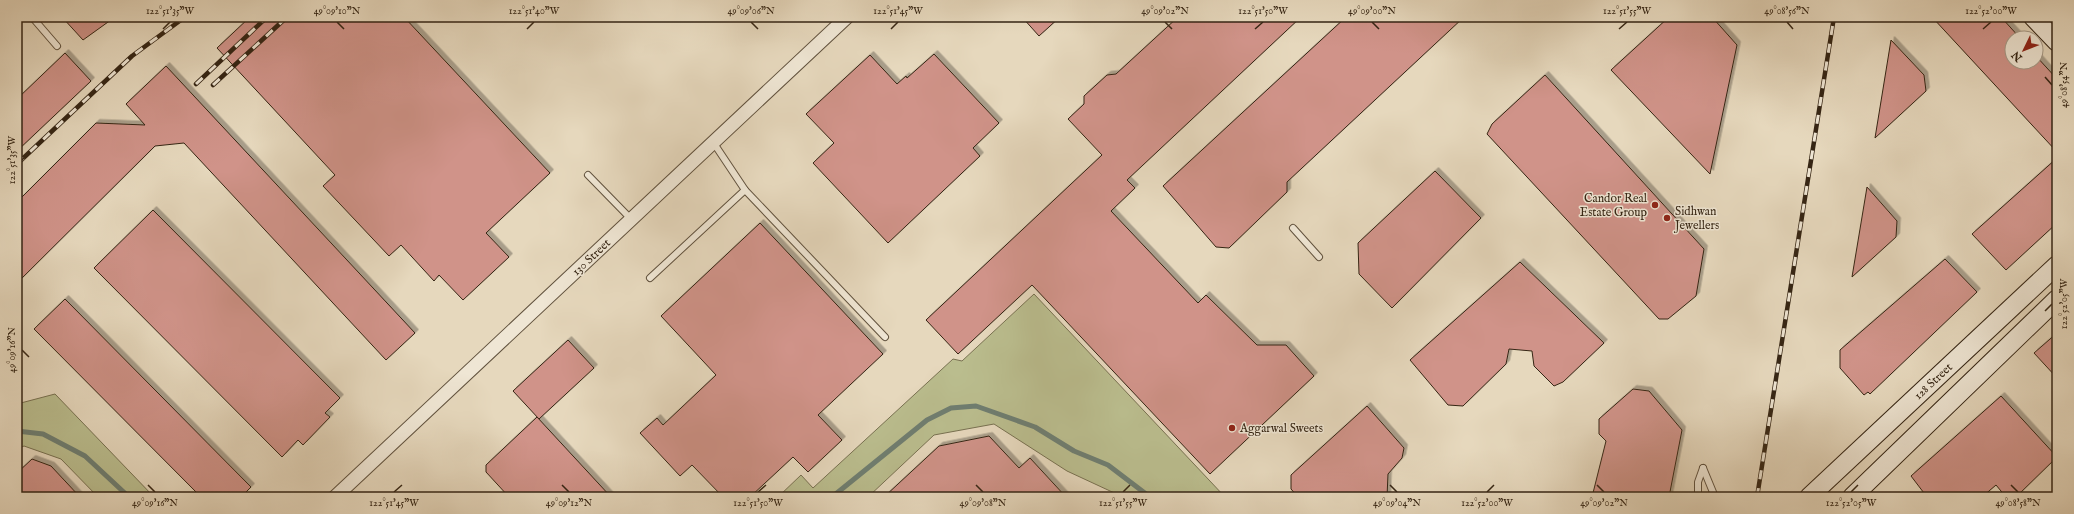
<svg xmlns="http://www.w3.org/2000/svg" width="2074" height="514" font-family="'IM FELL English',serif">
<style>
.green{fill:#babd8e;stroke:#787151}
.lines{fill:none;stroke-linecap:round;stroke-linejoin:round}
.stream{stroke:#6f7e71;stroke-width:5}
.building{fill:#d09389;stroke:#352514;filter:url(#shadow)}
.lane-casing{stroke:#61523e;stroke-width:8}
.street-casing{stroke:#61523e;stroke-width:15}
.secondary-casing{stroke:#352514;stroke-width:20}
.lane{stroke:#efe6d4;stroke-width:6}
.street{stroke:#efe6d4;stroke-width:13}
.secondary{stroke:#efe6d4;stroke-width:18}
.rail-casing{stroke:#352514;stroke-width:4.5}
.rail{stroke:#efe6d4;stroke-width:3;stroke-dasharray:9;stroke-linecap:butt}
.ticks{fill:none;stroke:#352514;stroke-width:1.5}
.poi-dot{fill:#8f2418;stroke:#efe6d4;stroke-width:1.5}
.labels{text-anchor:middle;stroke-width:3;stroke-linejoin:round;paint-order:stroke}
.poi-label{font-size:12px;fill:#352514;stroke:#efe6d4;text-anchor:start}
.street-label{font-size:12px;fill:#352514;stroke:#efe6d4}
.neatline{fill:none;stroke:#352514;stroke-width:1.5}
.ticks-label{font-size:10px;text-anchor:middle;fill:#352514}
</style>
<defs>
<filter id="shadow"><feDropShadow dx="3.5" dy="-3.5" stdDeviation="0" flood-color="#0004"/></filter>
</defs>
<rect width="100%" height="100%" fill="#e6d8bd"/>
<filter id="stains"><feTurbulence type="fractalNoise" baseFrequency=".005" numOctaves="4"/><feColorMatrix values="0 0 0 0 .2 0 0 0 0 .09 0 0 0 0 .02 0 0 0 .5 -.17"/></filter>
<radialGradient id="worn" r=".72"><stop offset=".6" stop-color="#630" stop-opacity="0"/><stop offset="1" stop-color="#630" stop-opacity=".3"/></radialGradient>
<g class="green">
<polygon points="1034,294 1225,497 1123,497 1067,471 994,424 934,435 868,497 778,497 801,475 813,488 953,359 962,361"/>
<polygon points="55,394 154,497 98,497 61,459 24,446 17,449 17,404"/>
</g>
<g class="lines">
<g class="stream">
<polyline points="17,431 43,434 85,456 129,497"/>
<polyline points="832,497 927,420 951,408 976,406 1035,427 1074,451 1108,465 1150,497"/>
</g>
</g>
<g class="building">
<polygon points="62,17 115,17 83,40"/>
<polygon points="250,17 404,17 550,173 486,233 509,257 463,300 439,275 434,281 401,245 389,256 323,186 335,175 217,48"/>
<polygon points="1022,17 1060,17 1039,36"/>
<polygon points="1178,17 1301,17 1127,180 1135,188 1111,211 1198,303 1206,295 1257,345 1286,345 1314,376 1210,474 1032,285 958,354 926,320 1102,155 1068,119 1084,104 1084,96 1107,75 1116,74"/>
<polygon points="1346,17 1464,17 1287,182 1287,192 1229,248 1216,247 1163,186"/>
<polygon points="1669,17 1712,17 1737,45 1710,174 1611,70"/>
<polygon points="1932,17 2001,17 2020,38 2012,38 2012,62 2036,62 2036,56 2057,79 2057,152"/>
<polygon points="1891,40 1924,75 1926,91 1875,138"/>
<polygon points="65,53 91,81 17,151 17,99"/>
<polygon points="934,54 999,123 973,148 980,156 888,243 813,163 834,143 806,114 870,55 897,84 906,76 907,78"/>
<polygon points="166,66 415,333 386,360 184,143 155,146 17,283 17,202 96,123 145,125 126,104"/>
<polygon points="1545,75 1704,249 1696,296 1668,319 1659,319 1487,134 1492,124"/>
<polygon points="2057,158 2057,223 2006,270 1972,234"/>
<polygon points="1435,171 1481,218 1392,308 1359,274 1358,243"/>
<polygon points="1867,187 1897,221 1896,237 1852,277"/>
<polygon points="153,210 340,398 325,413 330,417 303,445 298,440 282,457 94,268"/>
<polygon points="760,223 883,354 818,415 842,440 808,472 793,457 750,497 723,497 692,465 680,476 640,433 657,418 663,425 716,375 661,316"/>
<polygon points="1945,259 1977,292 1870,394 1868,392 1864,395 1840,368 1840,350"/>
<polygon points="1520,262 1604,343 1563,382 1554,386 1534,366 1532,351 1509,349 1506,364 1463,406 1448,405 1410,360"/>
<polygon points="65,299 251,487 241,497 201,497 34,329"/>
<polygon points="2057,333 2057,378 2034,353"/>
<polygon points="568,340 594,368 539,419 513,391"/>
<polygon points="1633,389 1649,391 1682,430 1669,497 1592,497 1606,441 1599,434 1599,419"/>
<polygon points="2001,396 2057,457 2016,497 2006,497 1996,485 1982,497 1927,497 1911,476"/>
<polygon points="1367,406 1404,448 1402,458 1388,474 1387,497 1298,497 1291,489 1291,475"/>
<polygon points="537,417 611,497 509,497 486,472 486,465"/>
<polygon points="989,436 1019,468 1030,458 1066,497 884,497 939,446"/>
<polygon points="32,459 51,466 80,497 17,497 17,473"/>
</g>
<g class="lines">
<defs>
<g id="lane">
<polyline points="32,17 57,46"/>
<polyline points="713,142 745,190 885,337"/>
<polyline points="588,175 631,219"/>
<polyline points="1293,228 1319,257"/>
<polyline points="650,278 745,190"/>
<polyline points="1703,468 1715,497"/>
<polyline points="1698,497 1698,482 1703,468"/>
</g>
<polyline id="street" points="335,497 847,17"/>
<g id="secondary">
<polyline points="2033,17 2057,42"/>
<polyline points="1809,497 2057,265"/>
<polyline points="1852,497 2057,299"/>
</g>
</defs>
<use href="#lane" class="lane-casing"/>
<use href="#street" class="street-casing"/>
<use href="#secondary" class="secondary-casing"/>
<use href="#lane" class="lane"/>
<use href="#street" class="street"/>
<use href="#secondary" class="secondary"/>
<defs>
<g id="rail">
<polyline points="196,84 267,17"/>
<polyline points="213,85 287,17"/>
<polyline points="17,164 132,56 185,17"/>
<polyline points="1757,497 1834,17"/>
</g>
</defs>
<use href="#rail" class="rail-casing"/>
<use href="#rail" class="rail"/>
</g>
<path class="ticks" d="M337,22L344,29M751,22L758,29M1165,22L1172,29M1372,22L1379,29M1787,22L1793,29M163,29L170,22M527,29L534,22M891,29L898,22M1255,29L1263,22M1619,29L1627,22M1983,29L1991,22M2045,77L2052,85M22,160L29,153M2045,311L2052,304M22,350L29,357M148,485L155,492M562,485L569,492M976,485L983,492M1390,485L1397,492M1597,485L1604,492M2011,485L2018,492M394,492L402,485M758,492L766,485M1123,492L1130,485M1487,492L1494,485M1851,492L1858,485"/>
<g class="poi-dot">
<circle cx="1655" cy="205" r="4"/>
<circle cx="1667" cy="218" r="4"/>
<circle cx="1232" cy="428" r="4"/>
</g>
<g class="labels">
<g class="poi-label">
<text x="1647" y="202" text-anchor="end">Candor Real<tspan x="1647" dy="14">Estate Group</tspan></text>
<text x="1675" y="215">Sidhwan<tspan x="1675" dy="14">Jewellers</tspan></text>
<text x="1240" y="432">Aggarwal Sweets</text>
</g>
<g class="street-label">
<text transform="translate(591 257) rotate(-43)" y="4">130 Street</text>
<text transform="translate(1933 381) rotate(-43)" y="4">128 Street</text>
</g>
</g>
<rect width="2074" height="514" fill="none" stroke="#e6d8bd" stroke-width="44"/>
<g transform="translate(2024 50) rotate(227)"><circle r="19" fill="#efe6d4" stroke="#a59987"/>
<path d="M0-3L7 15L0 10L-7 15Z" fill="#8f2418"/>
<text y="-6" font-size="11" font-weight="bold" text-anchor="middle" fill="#352514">N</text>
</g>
<rect x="22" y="22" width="2030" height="470" class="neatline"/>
<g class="ticks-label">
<text x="170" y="14">122°51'35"W</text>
<text x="337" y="14">49°09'10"N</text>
<text x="534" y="14">122°51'40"W</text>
<text x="751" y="14">49°09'06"N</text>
<text x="898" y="14">122°51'45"W</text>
<text x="1165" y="14">49°09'02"N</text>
<text x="1263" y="14">122°51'50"W</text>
<text x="1372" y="14">49°09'00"N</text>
<text x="1627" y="14">122°51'55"W</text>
<text x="1787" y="14">49°08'56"N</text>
<text x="1991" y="14">122°52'00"W</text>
<text transform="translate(2063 85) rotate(-90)" y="4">49°08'54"N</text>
<text transform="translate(11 160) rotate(-90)" y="4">122°51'35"W</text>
<text transform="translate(2063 304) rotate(-90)" y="4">122°52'05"W</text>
<text transform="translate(11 350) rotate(-90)" y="4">49°09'16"N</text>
<text x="155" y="506">49°09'16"N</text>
<text x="394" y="506">122°51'45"W</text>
<text x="569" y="506">49°09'12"N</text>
<text x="758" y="506">122°51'50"W</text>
<text x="983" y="506">49°09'08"N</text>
<text x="1123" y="506">122°51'55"W</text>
<text x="1397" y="506">49°09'04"N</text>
<text x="1487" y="506">122°52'00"W</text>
<text x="1604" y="506">49°09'02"N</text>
<text x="1851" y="506">122°52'05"W</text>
<text x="2018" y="506">49°08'58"N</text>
</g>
<rect width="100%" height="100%" filter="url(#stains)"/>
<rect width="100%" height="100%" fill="url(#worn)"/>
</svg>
